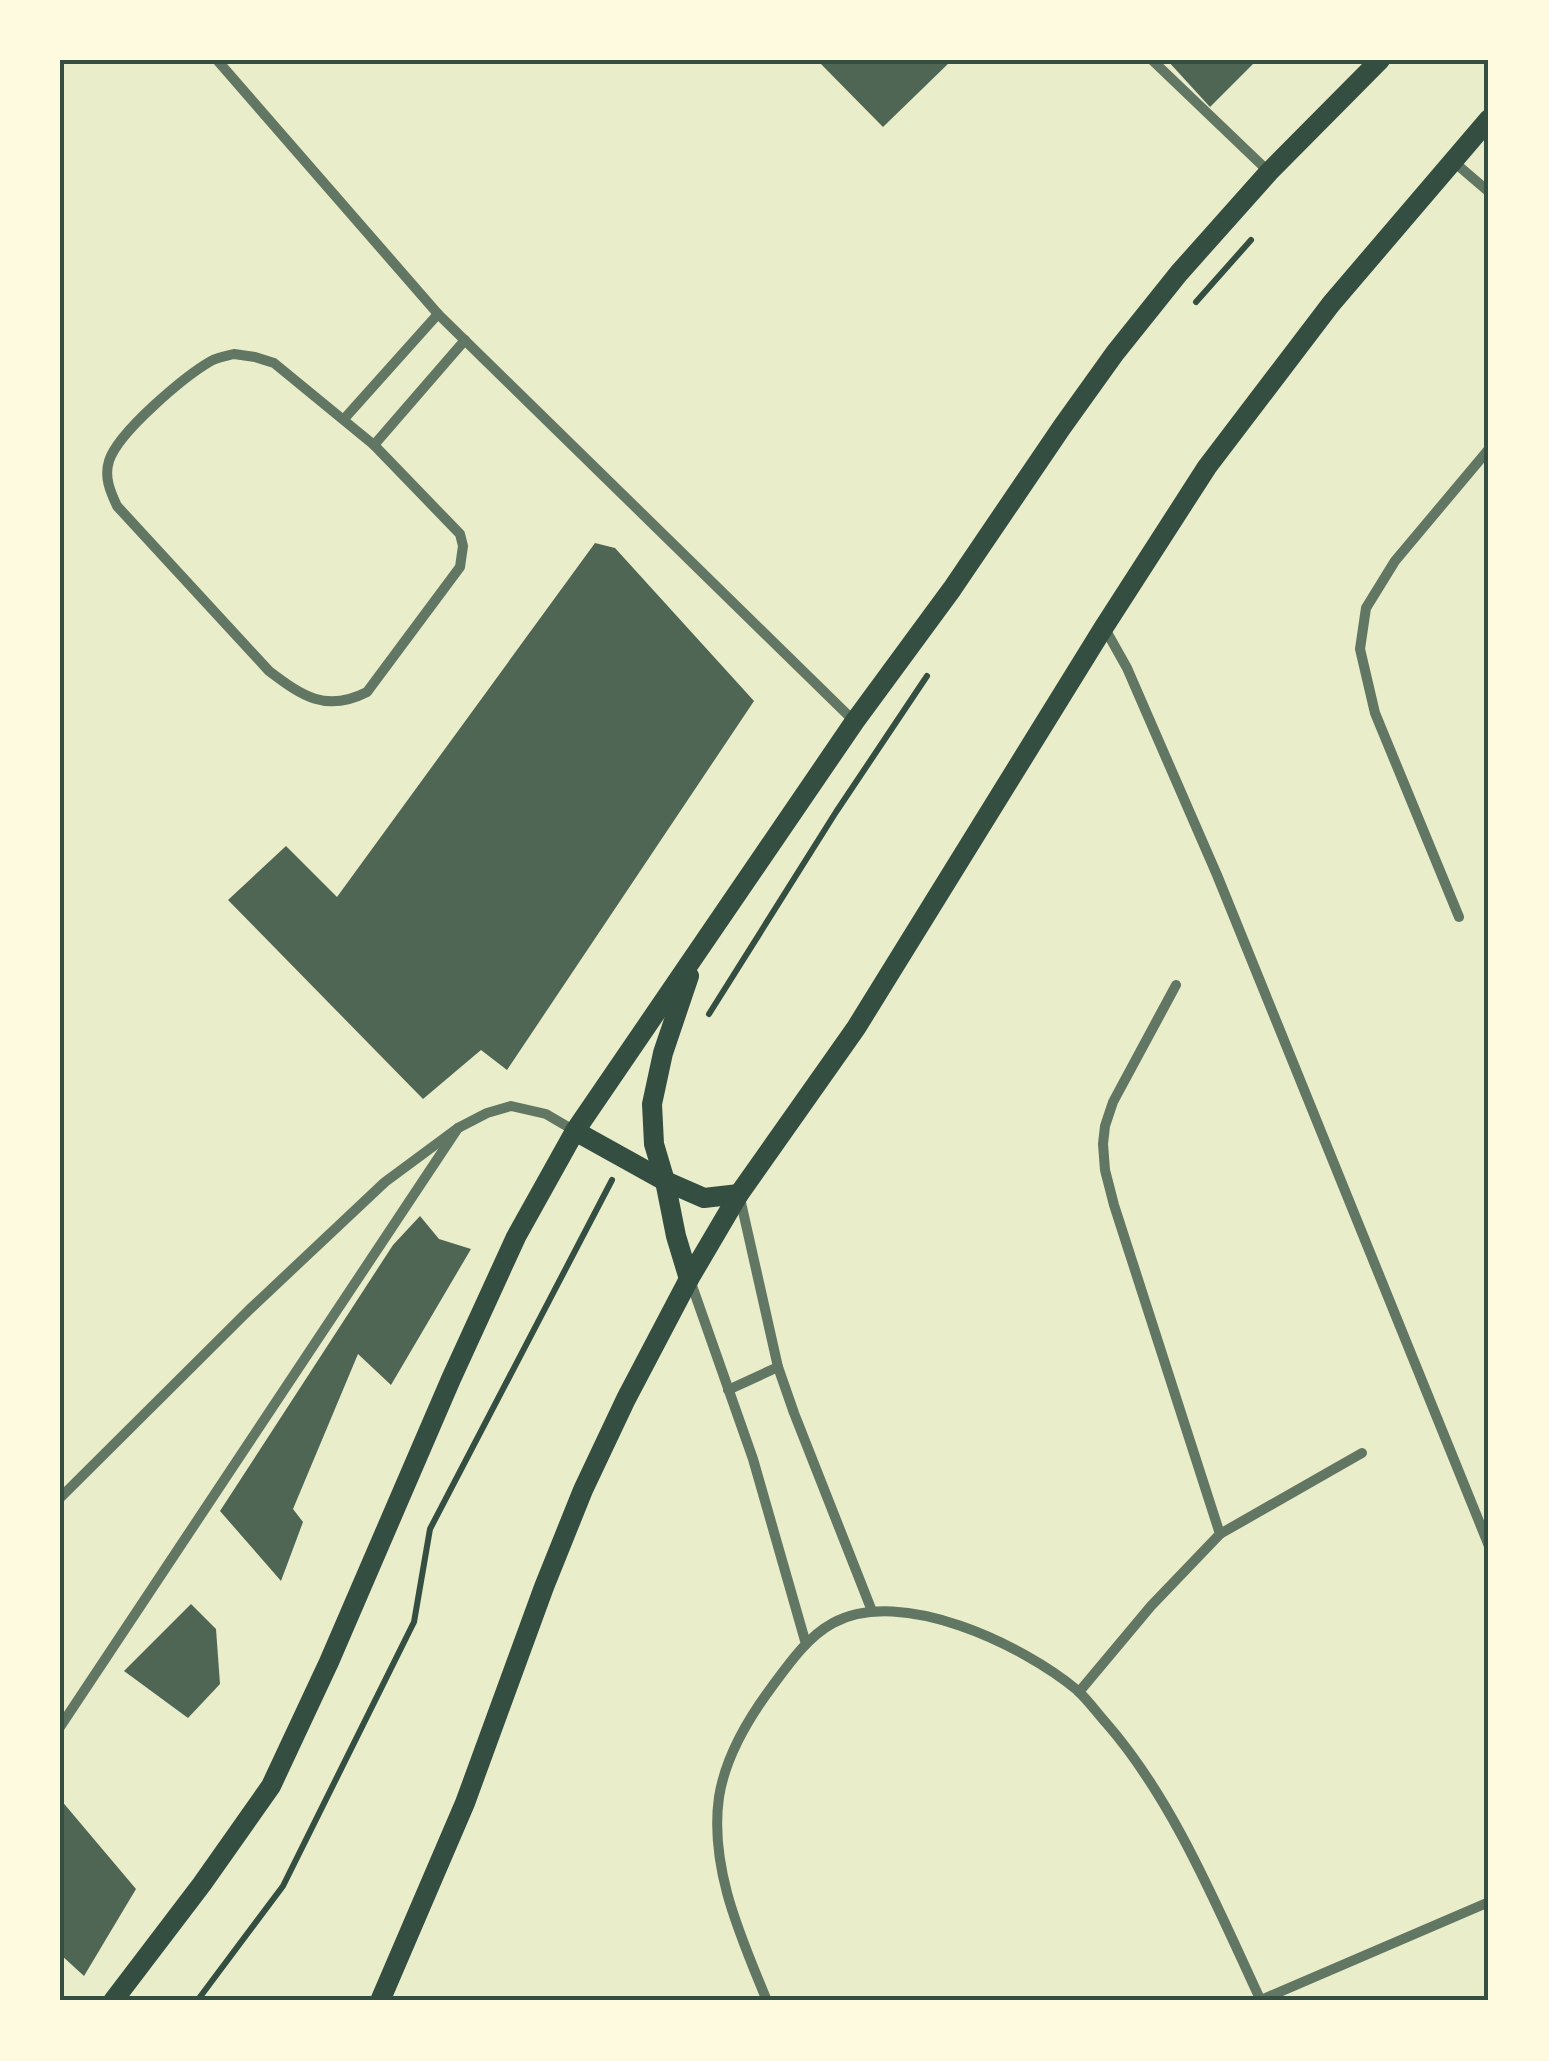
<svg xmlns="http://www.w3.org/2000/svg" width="1549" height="2061" font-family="'Titillium Web',sans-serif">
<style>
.building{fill:#4f6655}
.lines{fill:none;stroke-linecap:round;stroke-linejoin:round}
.path{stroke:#344e41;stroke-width:6}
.minor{stroke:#617663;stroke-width:10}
.secondary{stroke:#344e41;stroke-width:20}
.neatline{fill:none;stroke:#344e41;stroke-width:4}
</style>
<rect width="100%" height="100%" fill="#e9edc9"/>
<g class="building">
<polygon points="817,60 952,60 883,127"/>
<polygon points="1167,60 1257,60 1210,107"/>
<polygon points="595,543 615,548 754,701 507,1070 481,1050 423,1099 228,900 286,846 337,897"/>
<polygon points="420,1216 439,1239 471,1249 391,1385 358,1354 293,1509 303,1522 281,1581 220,1511 393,1245"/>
<polygon points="191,1604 216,1629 220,1684 188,1718 124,1671"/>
<polygon points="60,1799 136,1889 84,1976 60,1954"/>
</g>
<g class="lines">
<g class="path">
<polyline points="1196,302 1251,240"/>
<polyline points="709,1014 836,812 927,676"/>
<polyline points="197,2001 283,1886 414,1622 430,1529 612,1180"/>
</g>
<g class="minor">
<polyline points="217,60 438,314 854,721"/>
<polyline points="1152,60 1269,172"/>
<polyline points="1454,162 1489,192"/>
<path d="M234,354L255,357L274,363L374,445L460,534L463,546L460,567L367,692C326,713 302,696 269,671L117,506C110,491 104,477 109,461C118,432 185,376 211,361C218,357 226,356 234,354Z"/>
<polyline points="344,419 438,314"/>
<polyline points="374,445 465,340"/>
<polyline points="1104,627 1127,668 1217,875 1489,1546"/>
<polyline points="1459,917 1375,713 1360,649 1366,608 1395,561 1489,449"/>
<polyline points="740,1198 778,1367 794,1413 872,1611"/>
<polyline points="690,1280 753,1459 806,1644"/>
<polyline points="728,1390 778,1367"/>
<polyline points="60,1498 249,1310 385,1182 458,1128 487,1113 511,1106 546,1114 575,1131"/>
<polyline points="1220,1534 1362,1453"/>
<polyline points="1079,1692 1151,1606 1220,1534 1114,1205 1105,1170 1103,1144 1105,1126 1113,1102 1176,985"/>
<polyline points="60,1727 458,1128"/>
<polyline points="1261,2000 1489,1902"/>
<path d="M767,2001C741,1937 709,1868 719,1797C725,1759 748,1719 771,1688C788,1665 807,1637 833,1623C901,1586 1023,1645 1077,1690C1088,1700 1097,1713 1107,1724C1174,1801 1218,1909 1261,2001"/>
</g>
<g class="secondary">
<polyline points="689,976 663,1053 652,1104 654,1144 665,1181 676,1236 689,1279"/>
<polyline points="575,1131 665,1181 704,1198 739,1194"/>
<polyline points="113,2001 202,1884 271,1786 329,1662 451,1379 516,1237 575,1131 855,721 952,589 1062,427 1115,353 1179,273 1269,172 1380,60"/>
<polyline points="380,2001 465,1803 544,1587 583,1490 626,1399 689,1279 739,1194 856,1028 1104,627 1207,467 1331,304 1489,119"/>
</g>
</g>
<rect width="1549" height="2061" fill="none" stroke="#fefae0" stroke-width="125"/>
<rect x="62" y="62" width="1424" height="1936" class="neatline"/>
</svg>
